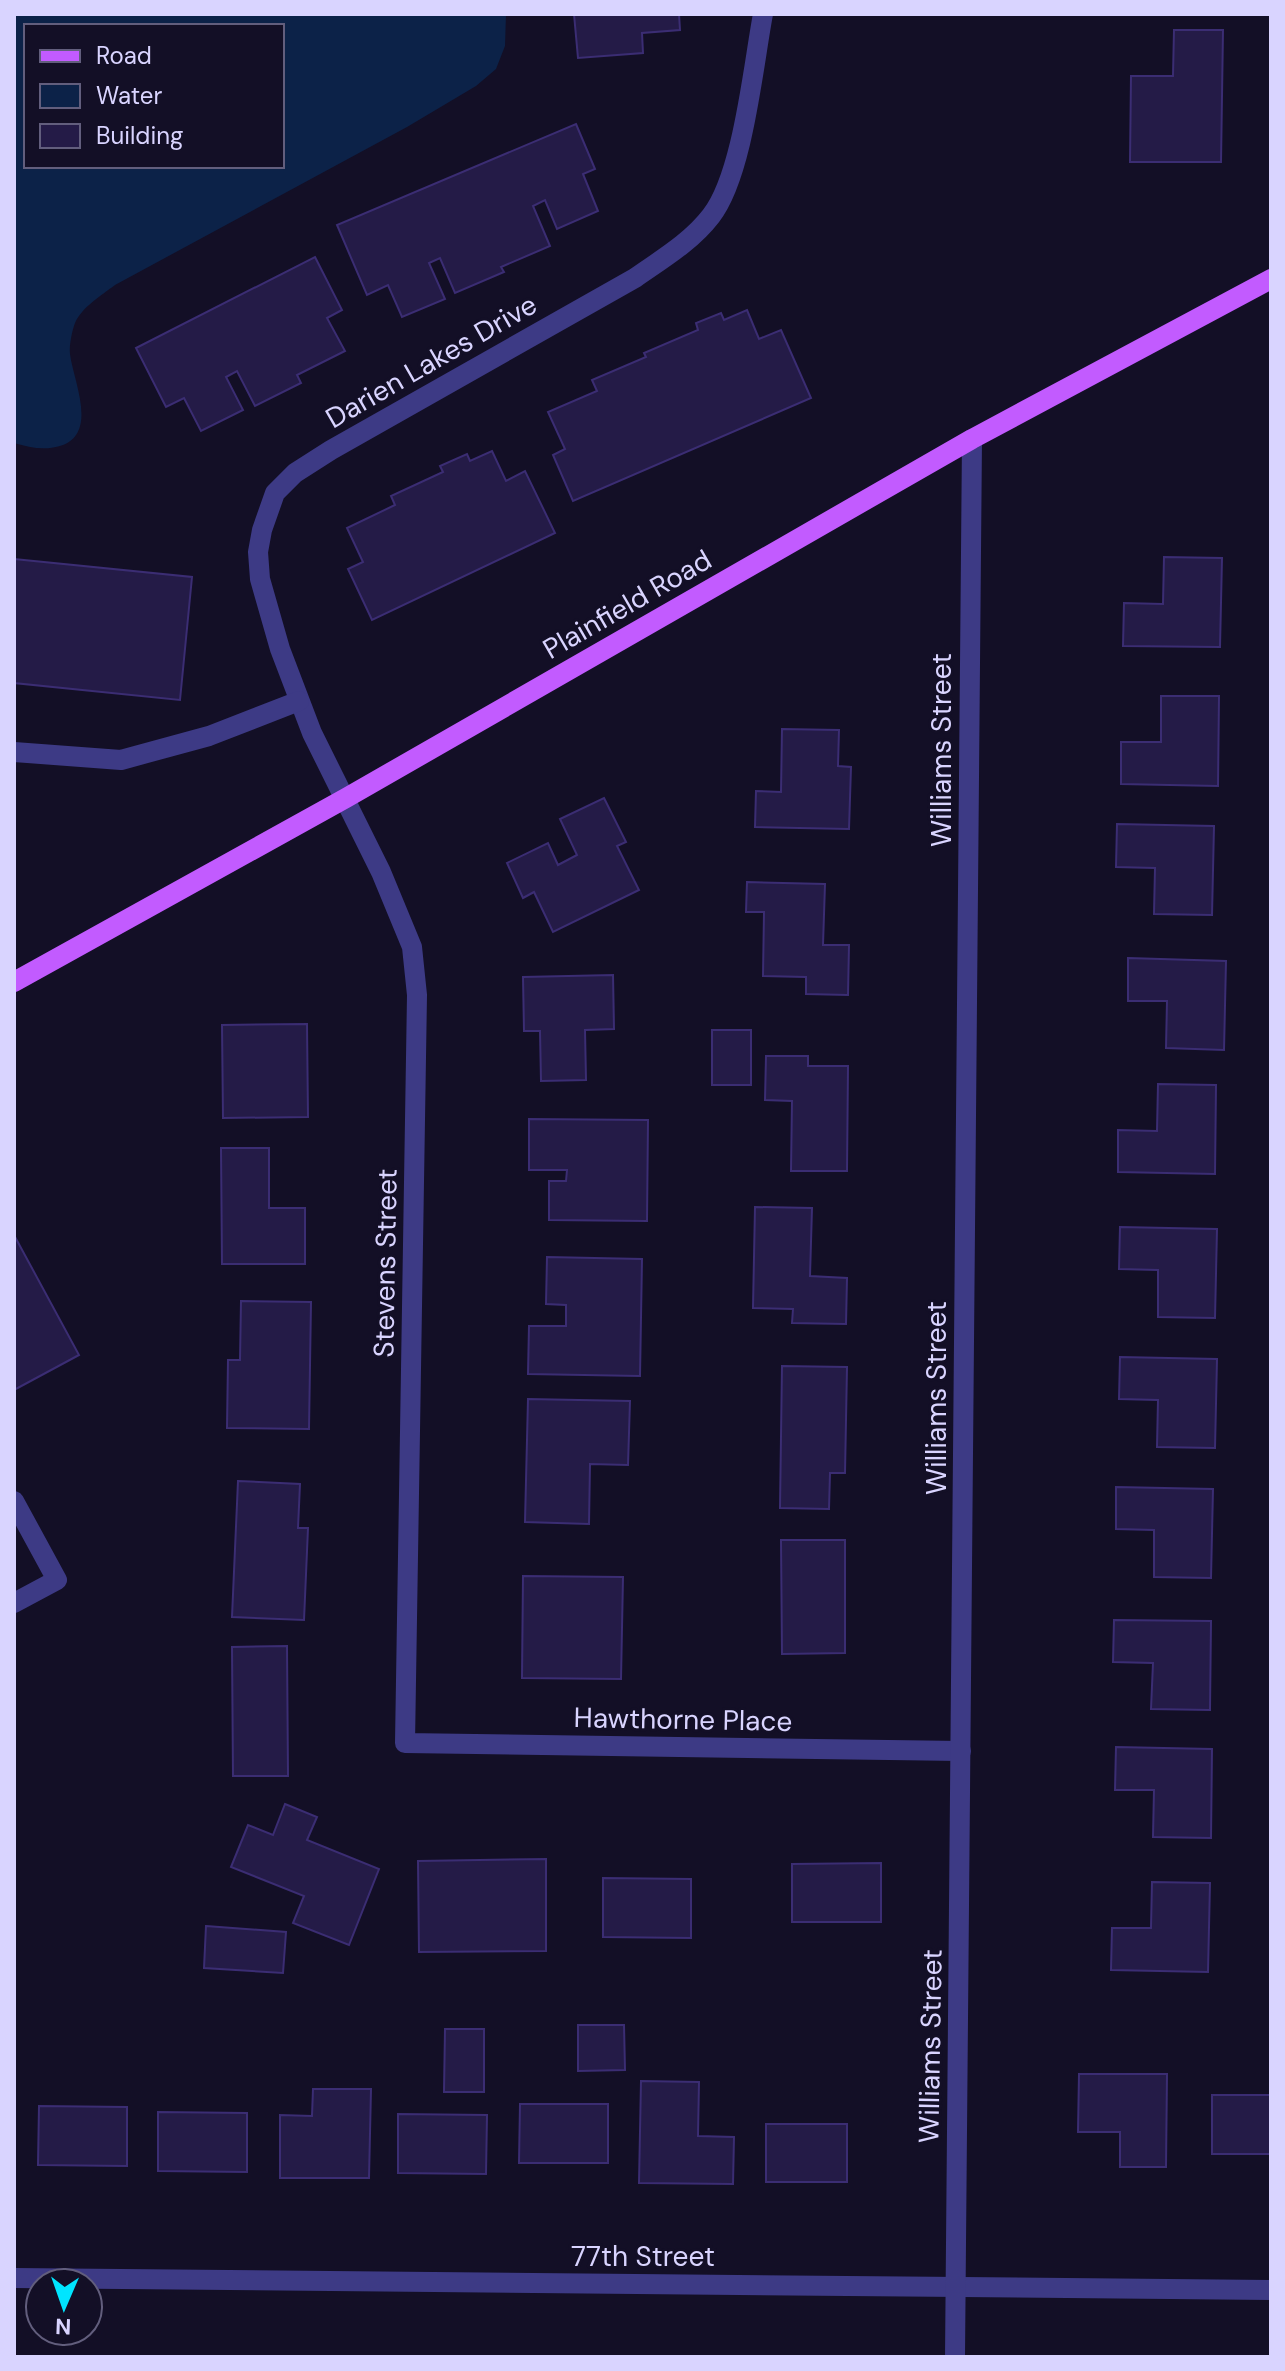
<svg xmlns="http://www.w3.org/2000/svg" width="1285" height="2371" font-family="'DM Sans',sans-serif">
<style>
.water{fill:#0c2248;fill-rule:evenodd}
.building{fill:#241b47;stroke:#3b2d73;stroke-width:2}
.lines{fill:none;stroke-linecap:round;stroke-linejoin:round}
.minor{stroke:#3d3a85;stroke-width:20}
.major{stroke:#c25bff;stroke-width:20}
.labels{text-anchor:middle;stroke-width:6;stroke-linejoin:round;paint-order:stroke}
.street-label{font-size:28px;fill:#d9d4ff;stroke:#130f26}
</style>
<rect width="100%" height="100%" fill="#130f26"/>
<path class="water" d="M14,14H506L505,46L496,69L476,86L407,127L115,285C102,295 82,307 75,323C72,331 69,346 70,354C73,380 98,431 63,445C46,451 31,448 14,443ZM26,26H282V166H26Z"/>
<g class="building">
<polygon points="574,14 679,14 680,30 642,33 643,53 578,58"/>
<polygon points="1174,30 1223,30 1221,162 1130,162 1131,76 1173,76"/>
<polygon points="576,124 595,169 583,174 598,211 557,229 545,200 533,206 550,246 501,267 504,272 455,293 440,258 429,263 445,299 402,317 388,285 367,295 337,225"/>
<polygon points="315,257 342,310 327,318 345,351 297,375 301,383 255,406 237,371 226,377 243,410 201,431 184,398 166,407 136,348"/>
<polygon points="747,310 759,339 781,330 811,398 573,501 553,455 565,449 548,412 597,391 592,380 646,357 644,353 698,330 696,323 721,313 724,320"/>
<polygon points="492,451 506,481 525,471 555,533 372,620 348,569 363,562 347,528 395,505 391,496 443,472 440,466 467,454 470,461"/>
<polygon points="1164,557 1222,558 1220,647 1123,646 1124,603 1163,604"/>
<polygon points="14,559 192,577 180,700 14,683"/>
<polygon points="1161,696 1219,696 1218,786 1121,784 1121,742 1161,742"/>
<polygon points="782,729 839,730 838,766 851,767 849,829 755,827 756,791 781,792"/>
<polygon points="604,798 626,842 617,846 639,890 553,932 534,892 523,898 507,863 548,843 558,865 577,855 560,819"/>
<polygon points="1117,824 1214,826 1212,915 1154,914 1155,868 1116,867"/>
<polygon points="747,882 825,884 823,945 849,945 848,995 806,994 806,977 763,976 764,912 746,912"/>
<polygon points="1128,958 1226,961 1224,1050 1166,1048 1167,1001 1128,1001"/>
<polygon points="613,975 614,1029 585,1030 586,1080 541,1081 540,1031 524,1031 523,977"/>
<polygon points="307,1024 308,1117 223,1118 222,1025"/>
<rect x="712" y="1030" width="39" height="55"/>
<polygon points="766,1056 808,1056 808,1066 848,1066 847,1171 791,1171 792,1101 765,1100"/>
<polygon points="1158,1084 1216,1085 1215,1174 1118,1172 1118,1130 1157,1131"/>
<polygon points="529,1119 648,1120 647,1221 549,1220 549,1181 566,1181 567,1170 529,1170"/>
<polygon points="221,1148 269,1148 269,1208 305,1208 305,1264 222,1264"/>
<polygon points="755,1207 812,1208 810,1276 847,1278 846,1324 792,1323 793,1309 753,1308"/>
<polygon points="1120,1227 1217,1229 1215,1318 1158,1317 1158,1270 1119,1269"/>
<polygon points="14,1235 79,1355 14,1390"/>
<polygon points="547,1257 642,1259 640,1376 528,1374 529,1326 566,1326 566,1305 546,1304"/>
<polygon points="241,1301 311,1302 309,1429 227,1428 228,1360 240,1360"/>
<polygon points="1120,1357 1217,1359 1215,1448 1157,1447 1158,1400 1119,1399"/>
<polygon points="782,1366 847,1367 845,1473 830,1473 829,1509 780,1508"/>
<polygon points="528,1399 630,1401 628,1465 590,1464 589,1524 525,1522"/>
<polygon points="238,1481 300,1484 298,1528 308,1528 304,1620 232,1617"/>
<polygon points="1116,1487 1213,1489 1211,1578 1154,1577 1154,1530 1116,1529"/>
<polygon points="781,1540 845,1540 845,1653 782,1654"/>
<polygon points="523,1576 623,1577 621,1679 522,1678"/>
<polygon points="1114,1620 1211,1621 1210,1710 1151,1709 1153,1663 1113,1662"/>
<polygon points="287,1646 288,1776 233,1776 232,1647"/>
<polygon points="1116,1747 1212,1749 1211,1838 1153,1837 1154,1790 1115,1790"/>
<polygon points="285,1804 317,1817 307,1840 379,1869 349,1945 293,1923 304,1896 231,1867 248,1825 273,1835"/>
<polygon points="546,1859 546,1951 419,1952 418,1861"/>
<polygon points="881,1863 881,1922 792,1922 792,1864"/>
<polygon points="603,1878 691,1879 691,1938 603,1937"/>
<polygon points="1152,1882 1210,1883 1208,1972 1111,1970 1112,1928 1151,1928"/>
<polygon points="206,1926 286,1932 283,1973 204,1968"/>
<polygon points="578,2025 624,2025 625,2070 578,2071"/>
<polygon points="445,2029 484,2029 484,2092 444,2092"/>
<polygon points="1079,2074 1167,2074 1166,2167 1120,2167 1120,2132 1078,2132"/>
<polygon points="641,2081 699,2082 698,2136 734,2137 733,2184 639,2183"/>
<polygon points="313,2089 371,2089 369,2178 280,2178 280,2115 312,2116"/>
<rect x="1212" y="2095" width="59" height="59"/>
<polygon points="520,2104 608,2104 608,2163 519,2163"/>
<polygon points="39,2106 127,2107 127,2166 38,2165"/>
<polygon points="158,2112 247,2113 247,2172 158,2171"/>
<polygon points="398,2114 487,2115 486,2174 398,2173"/>
<rect x="766" y="2124" width="81" height="58"/>
</g>
<g class="lines">
<g class="minor">
<path d="M763,14C753,67 743,175 711,216C691,242 662,259 635,278L331,450L295,473L275,493L262,530L258,552L260,579L280,649L312,733L381,872L412,947L417,995L405,1743L961,1751"/>
<polyline points="14,752 121,760 209,736 299,701"/>
<polyline points="14,1501 57,1580 14,1603"/>
<polyline points="14,2278 1271,2290"/>
<polyline points="955,2357 972,439"/>
</g>
<polyline class="major" points="14,982 346,798 972,439 1271,279"/>
</g>
<g class="labels">
<g class="street-label">
<text transform="translate(431 361) rotate(-30)" y="10">Darien Lakes Drive</text>
<text transform="translate(627 604) rotate(-30)" y="10">Plainfield Road</text>
<text transform="translate(941 750) rotate(-90)" y="10">Williams Street</text>
<text transform="translate(385 1263) rotate(-89)" y="10">Stevens Street</text>
<text transform="translate(936 1398) rotate(-90)" y="10">Williams Street</text>
<text transform="translate(683 1719) rotate(1)" y="10">Hawthorne Place</text>
<text transform="translate(930 2046) rotate(-89)" y="10">Williams Street</text>
<text x="643" y="2266">77th Street</text>
</g>
</g>
<rect width="1285" height="2371" fill="none" stroke="#d9d4ff" stroke-width="32"/>
<rect x="24" y="24" width="260" height="144" fill="#130f26" stroke="#625e7d" stroke-width="2"/>
<rect x="40" y="50" width="40" height="12" fill="#c25bff" stroke="#625e7d" stroke-width="2"/>
<text x="96" y="64" font-size="24" fill="#d9d4ff">Road</text>
<rect x="40" y="84" width="40" height="24" fill="#0c2248" stroke="#625e7d" stroke-width="2"/>
<text x="96" y="104" font-size="24" fill="#d9d4ff">Water</text>
<rect x="40" y="124" width="40" height="24" fill="#241b47" stroke="#625e7d" stroke-width="2"/>
<text x="96" y="144" font-size="24" fill="#d9d4ff">Building</text>
<g transform="translate(64 2307) rotate(182)"><circle r="38" fill="#130f26" stroke="#625e7d" stroke-width="2"/>
<path d="M0-6L14 30L0 20L-14 30Z" fill="#00e5ff"/>
<text y="-12" font-size="22" font-weight="bold" text-anchor="middle" fill="#d9d4ff">N</text>
</g>
</svg>
